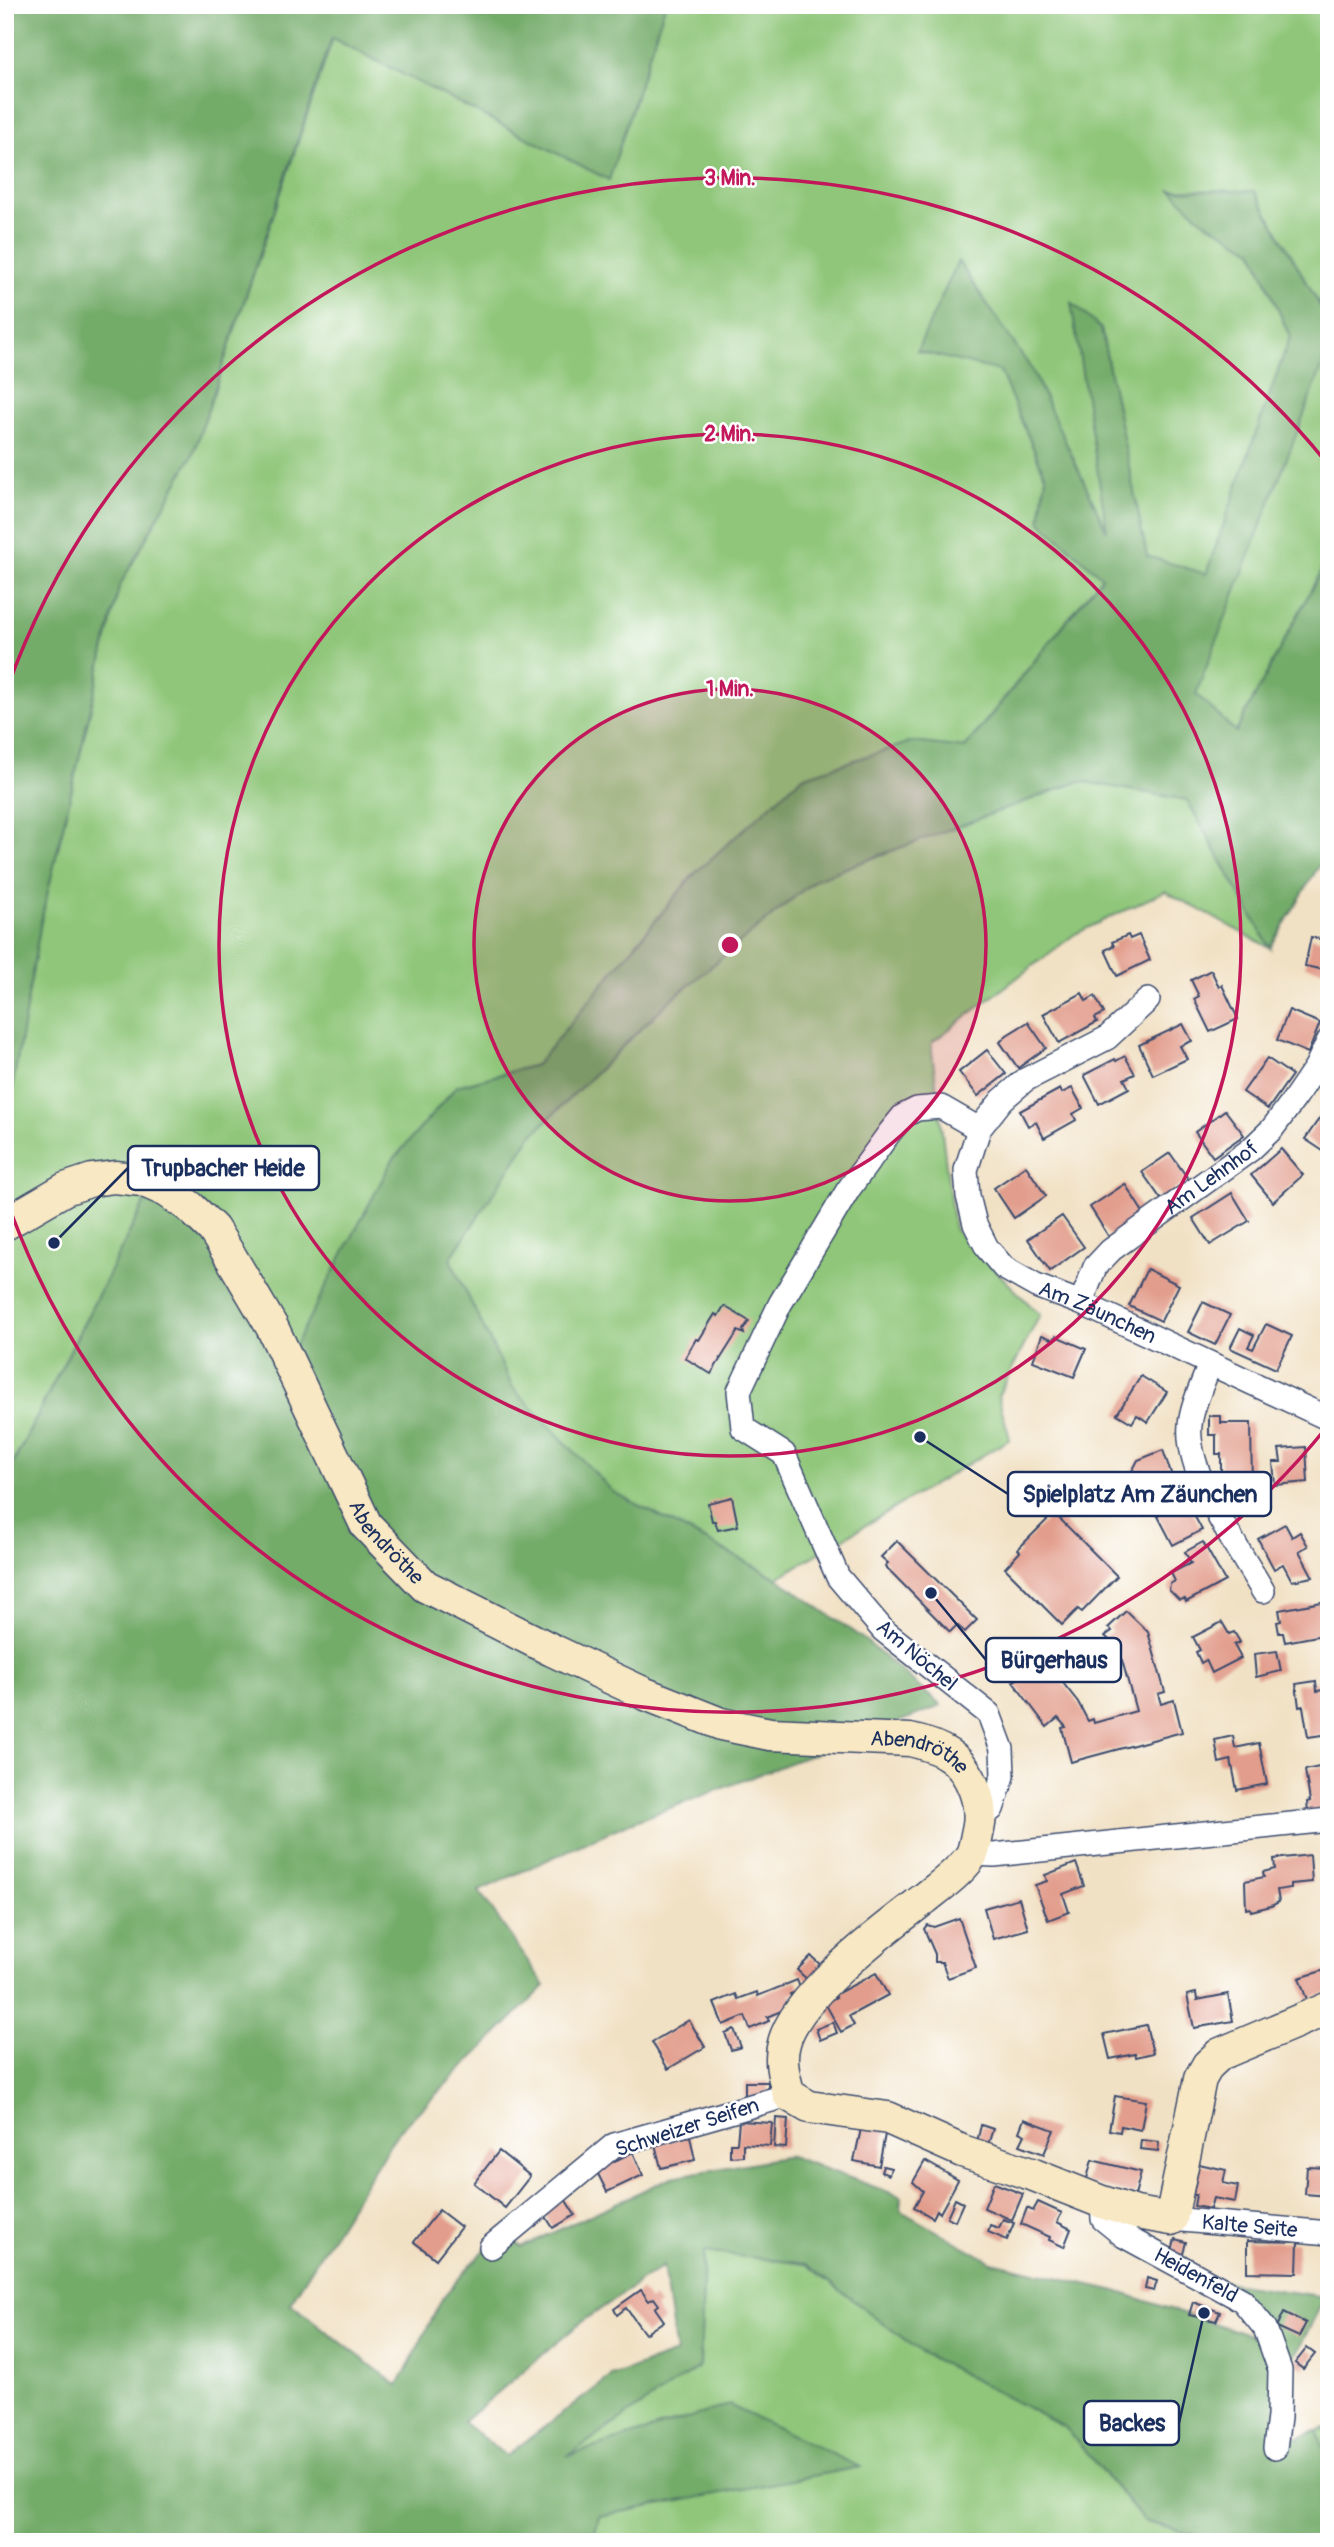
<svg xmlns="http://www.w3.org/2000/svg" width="1334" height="2547" font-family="Pangolin,sans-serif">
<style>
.green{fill:#8fc679;stroke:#557a6c;stroke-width:2}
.forest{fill:#73ab69;stroke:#476d64;stroke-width:2;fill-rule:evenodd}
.building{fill:#e29d8c}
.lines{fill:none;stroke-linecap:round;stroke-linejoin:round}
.street-casing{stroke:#3b4a6d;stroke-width:26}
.secondary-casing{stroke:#3b4a6d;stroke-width:35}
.street{stroke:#fff;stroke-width:23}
.secondary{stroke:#f8e8c3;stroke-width:32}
.ring{fill:none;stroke:#c2185b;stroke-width:3.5}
.labels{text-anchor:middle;stroke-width:5;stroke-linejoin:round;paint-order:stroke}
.street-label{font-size:21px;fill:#1b2f5e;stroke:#fff}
.centre{fill:#c2185b;stroke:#fff;stroke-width:3.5}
.ring-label{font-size:21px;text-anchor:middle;font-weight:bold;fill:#c2185b;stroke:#fff;stroke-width:5;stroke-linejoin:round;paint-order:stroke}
.leader{fill:none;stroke:#1b2f5e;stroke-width:2.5}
.callout-dot{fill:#1b2f5e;stroke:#fff;stroke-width:2.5}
.callout{fill:#fff;stroke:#1b2f5e;stroke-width:2.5}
.callout-label{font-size:23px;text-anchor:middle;font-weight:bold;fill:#1b2f5e}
</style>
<rect width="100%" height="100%" fill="#fff"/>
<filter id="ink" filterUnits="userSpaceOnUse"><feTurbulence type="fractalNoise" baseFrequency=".0143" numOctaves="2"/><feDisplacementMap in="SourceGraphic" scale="14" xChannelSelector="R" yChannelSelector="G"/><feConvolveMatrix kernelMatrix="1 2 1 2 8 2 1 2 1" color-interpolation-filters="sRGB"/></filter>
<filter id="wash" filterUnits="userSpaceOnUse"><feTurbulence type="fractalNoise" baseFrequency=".00686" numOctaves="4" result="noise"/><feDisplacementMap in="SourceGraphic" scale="28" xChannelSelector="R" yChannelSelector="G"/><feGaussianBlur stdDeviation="1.57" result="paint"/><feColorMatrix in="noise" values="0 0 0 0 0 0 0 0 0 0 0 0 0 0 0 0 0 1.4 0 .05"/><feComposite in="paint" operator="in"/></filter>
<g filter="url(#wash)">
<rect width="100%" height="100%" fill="#f1e1c4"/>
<g class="green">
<polygon points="665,5 1329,5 1329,322 1255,191 1202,220 1253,250 1290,337 1206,575 1147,557 1101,329 1072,303 1108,534 1032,370 1000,371 1046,478 1040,521 1102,577 964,748 911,742 694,874 536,1065 457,1086 392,1161 294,1348 160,1172 5,1479 5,1111 8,1112 41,921 119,587 193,454 333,38 609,179"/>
<polygon points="1329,349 1329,556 1236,732 1195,695"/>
<polygon points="1080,781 1187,800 1270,948 1165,891 1075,934 931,1043 954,1229 1040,1315 998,1396 1010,1439 777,1578 613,1492 513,1389 450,1259 531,1136 665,1005 816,879"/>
<polygon points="704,2252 806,2264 921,2352 1066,2428 1144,2521 1221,2542 592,2542 599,2516 859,2467 564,2457 700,2366"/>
<polygon points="1329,2427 1329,2461 1317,2431"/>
</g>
<g class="forest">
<polygon points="5,5 665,5 609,180 332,38 193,454 119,587 41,921 8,1113 5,1111"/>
<path d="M1171,190L1255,191L1329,322V349L1196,694L1236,732L1329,556V744L1321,761L1329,769V849L1270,948L1187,800L1080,781L816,879L665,1005L531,1136L450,1259L513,1388L613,1492L777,1578L866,1641L941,1706L622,1826L479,1891L545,1986L397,2133L290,2303L398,2386L443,2297L501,2230L522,2247L672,2177L790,2156L902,2197L901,2211L992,2262L1116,2291L1252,2336L1225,2282L1325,2297L1289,2368L1283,2442L1317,2431L1329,2461V2542H1221L1144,2521L1066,2428L921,2352L806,2264L704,2252L700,2366L567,2456L729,2405L860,2467L599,2516L592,2542H5V1480L160,1172L294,1347L392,1161L457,1086L536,1065L694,874L802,777L911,742L965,748L1102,577L1040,521L1046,477L1000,371L917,351L958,261L1032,370L1107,531L1071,302L1101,329L1147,556L1206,574L1290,337L1253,250L1202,220ZM663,2266L676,2353L612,2376L506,2456L463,2422L579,2324Z"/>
</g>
<g id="blocks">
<g class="building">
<polygon points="1128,935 1130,939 1139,935 1150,960 1117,976 1105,950 1114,946 1112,942"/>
<polygon points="1311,937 1329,941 1329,971 1305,966"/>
<polygon points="1211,970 1219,987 1222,985 1238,1019 1210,1032 1194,999 1199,996 1191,980"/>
<polygon points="1082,993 1086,1001 1095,996 1104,1013 1095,1018 1097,1022 1059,1043 1043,1014"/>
<polygon points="1289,1010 1320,1023 1308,1053 1277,1040"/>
<polygon points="1028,1022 1046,1048 1018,1068 1000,1042 1007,1035"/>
<polygon points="1183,1024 1192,1041 1180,1046 1187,1059 1153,1075 1139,1045"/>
<polygon points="987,1050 1006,1074 978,1096 959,1072"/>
<polygon points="1125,1056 1135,1074 1124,1079 1129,1088 1099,1104 1084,1075 1115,1059 1116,1061"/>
<polygon points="1267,1058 1292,1075 1268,1109 1243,1092"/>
<polygon points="1072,1088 1083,1108 1073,1114 1076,1120 1044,1138 1036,1122 1028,1126 1020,1111 1060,1089 1062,1093"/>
<polygon points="1326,1109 1329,1110 1329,1155 1305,1139"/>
<polygon points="1225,1110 1244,1135 1213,1157 1195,1132"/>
<polygon points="1281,1149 1303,1175 1273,1202 1251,1175"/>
<polygon points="1170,1153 1189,1180 1161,1199 1142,1172"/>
<polygon points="1026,1166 1046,1196 1014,1218 994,1188"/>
<polygon points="1125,1184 1144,1214 1109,1237 1090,1207"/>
<polygon points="1232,1193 1249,1221 1210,1245 1193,1218"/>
<polygon points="1062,1216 1084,1247 1050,1271 1028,1239"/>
<polygon points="1147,1269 1179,1285 1161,1321 1129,1306"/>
<polygon points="1203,1302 1230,1315 1215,1345 1188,1332"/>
<polygon points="724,1306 749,1321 743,1330 744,1334 738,1331 711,1374 685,1358 696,1339 699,1340 715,1314 718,1316"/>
<polygon points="1266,1324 1292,1336 1276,1369 1230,1348 1240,1328 1254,1335 1248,1347 1253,1349"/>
<polygon points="1042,1335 1054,1340 1056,1336 1086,1349 1074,1377 1033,1361"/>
<polygon points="1141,1376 1167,1392 1148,1422 1137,1415 1132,1423 1117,1414"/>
<polygon points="1209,1416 1221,1416 1221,1423 1251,1423 1252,1485 1229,1485 1229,1473 1221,1473 1221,1454 1216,1454 1216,1435 1209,1435"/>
<polygon points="1306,1447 1308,1482 1275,1485 1273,1462 1281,1462 1279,1449"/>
<polygon points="1163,1450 1173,1479 1140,1492 1136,1482 1128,1479 1138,1460"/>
<polygon points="1176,1489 1183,1504 1187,1502 1202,1530 1173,1545 1149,1499"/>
<polygon points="732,1497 738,1526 718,1530 715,1521 712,1521 708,1503"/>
<polygon points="1054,1513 1117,1576 1082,1612 1078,1609 1062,1625 1005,1568 1020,1552 1018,1549"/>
<polygon points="1285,1524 1292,1537 1300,1532 1308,1546 1299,1551 1313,1577 1292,1581 1283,1564 1274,1569 1258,1539"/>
<polygon points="897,1541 977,1620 965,1632 957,1625 950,1632 885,1566 888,1563 881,1557"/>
<polygon points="1203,1542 1225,1581 1186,1602 1185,1599 1179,1600 1169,1590 1170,1584 1175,1581 1171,1573 1191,1563 1185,1552"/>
<polygon points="1322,1602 1324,1613 1327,1612 1329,1621 1329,1624 1326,1624 1328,1634 1285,1642 1283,1633 1279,1633 1277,1622 1281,1621 1279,1610"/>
<polygon points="1126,1611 1148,1632 1165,1692 1158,1694 1161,1704 1174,1700 1182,1732 1071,1762 1062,1728 1066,1727 1058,1718 1047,1727 1013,1682 1044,1659 1078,1702 1088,1721 1093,1719 1094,1723 1136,1711 1119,1649 1105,1636 1112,1631 1108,1628"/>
<polygon points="1222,1622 1229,1634 1234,1632 1240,1642 1234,1645 1241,1658 1212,1673 1206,1660 1201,1663 1196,1652 1200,1650 1193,1637"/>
<polygon points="1277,1651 1281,1671 1256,1677 1254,1654"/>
<polygon points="1316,1681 1317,1691 1329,1689 1329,1734 1308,1737 1303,1706 1299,1707 1296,1684"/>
<polygon points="1233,1736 1235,1748 1259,1743 1267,1784 1237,1790 1231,1760 1219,1763 1215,1740"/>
<polygon points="1329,1765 1329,1799 1325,1799 1327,1810 1308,1813 1307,1802 1310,1801 1305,1770"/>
<polygon points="1310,1855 1312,1882 1291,1884 1291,1888 1277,1890 1279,1902 1271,1906 1251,1911 1250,1908 1246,1909 1245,1881 1264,1877 1263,1872 1275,1869 1274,1859"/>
<polygon points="1076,1863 1084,1886 1063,1894 1069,1912 1048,1920 1035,1885 1047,1881 1045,1875"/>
<polygon points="1019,1898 1028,1929 993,1939 984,1908"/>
<polygon points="959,1918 976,1968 948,1978 942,1962 935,1962 935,1954 924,1929 927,1925 934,1927"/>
<polygon points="811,1956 825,1969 811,1983 797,1970"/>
<polygon points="1325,1970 1329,1982 1329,1992 1307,2000 1299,1978"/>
<polygon points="876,1973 888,1995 849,2016 854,2025 841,2032 825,2003 836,1997 834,1995"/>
<polygon points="797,1980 801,1990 790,1994 795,2005 767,2017 769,2021 750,2029 745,2016 723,2025 714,2003 736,1994 738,1999 757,1992 758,1996"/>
<polygon points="1196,1993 1197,2000 1228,1994 1233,2021 1194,2028 1187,1995"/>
<polygon points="689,2020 705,2047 668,2069 652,2042"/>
<polygon points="833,2022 837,2033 820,2040 816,2029"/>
<polygon points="1146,2025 1153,2053 1136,2057 1135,2054 1110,2059 1104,2034"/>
<polygon points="734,2029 741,2047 731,2050 725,2033"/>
<rect x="745" y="2082" width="23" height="15"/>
<polygon points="1115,2096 1146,2101 1141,2130 1121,2126 1120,2132 1109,2130"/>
<polygon points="776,2118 788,2119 786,2148 774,2147"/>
<polygon points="1024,2119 1054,2130 1044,2154 1020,2145 1025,2135 1019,2132"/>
<polygon points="739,2121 772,2123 770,2146 743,2144 743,2156 730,2157 730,2143 737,2143"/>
<polygon points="862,2124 886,2129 879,2166 854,2161"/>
<polygon points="981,2125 993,2129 988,2145 977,2142"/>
<polygon points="690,2136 695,2160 661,2168 655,2144"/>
<polygon points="1141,2140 1159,2142 1158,2151 1140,2149"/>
<polygon points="499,2151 530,2176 505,2208 474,2183"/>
<polygon points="633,2152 643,2175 607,2192 596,2170"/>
<polygon points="1092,2160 1141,2172 1135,2195 1086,2182"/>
<polygon points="925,2161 958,2180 940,2213 937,2210 933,2218 914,2207 923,2191 913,2182"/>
<polygon points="1199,2164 1226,2170 1223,2183 1238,2186 1235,2202 1213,2198 1210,2209 1194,2206 1196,2195 1193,2195"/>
<polygon points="883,2166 891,2168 889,2175 881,2172"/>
<polygon points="1307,2167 1329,2168 1329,2196 1305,2194"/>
<polygon points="994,2183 1023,2194 1012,2220 984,2208"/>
<polygon points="565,2199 575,2215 553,2228 543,2212"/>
<polygon points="955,2199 963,2203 955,2221 947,2217"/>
<polygon points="1038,2202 1062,2213 1057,2222 1071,2229 1064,2247 1049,2240 1050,2237 1021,2224 1027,2208 1033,2211"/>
<polygon points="439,2210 461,2227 436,2259 414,2242"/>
<polygon points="1003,2219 1014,2223 1007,2240 988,2232 990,2225 999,2228"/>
<polygon points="1175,2239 1186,2242 1182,2258 1171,2255"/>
<polygon points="1247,2241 1298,2242 1297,2273 1247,2272"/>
<polygon points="1147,2278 1157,2281 1154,2291 1145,2289"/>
<polygon points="641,2290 649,2301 654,2298 659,2305 655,2308 664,2321 645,2334 626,2308 617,2315 614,2309"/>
<polygon points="1193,2302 1220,2312 1216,2321 1189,2315"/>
<polygon points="1284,2312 1306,2323 1299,2337 1277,2327"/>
<polygon points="1307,2348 1315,2354 1303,2369 1295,2363"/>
</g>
</g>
</g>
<g filter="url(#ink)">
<use href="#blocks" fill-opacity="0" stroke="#3b4a6d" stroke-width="2"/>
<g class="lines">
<defs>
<g id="street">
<polyline points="979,1129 1002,1100 1025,1080 1107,1038 1148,1000"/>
<path id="s1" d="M1081,1303L1095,1267L1111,1250L1250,1150L1272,1129L1295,1098L1316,1067L1329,1040"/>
<path d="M1210,1364C1203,1383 1192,1405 1190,1425C1185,1474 1239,1549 1263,1591"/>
<path id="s2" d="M981,1817L992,1809L1003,1776L1002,1749L989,1714L883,1630L838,1577L784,1454L743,1428L739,1391L780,1304L848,1190L890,1132L903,1116L917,1109L941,1107L979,1129L966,1170L968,1196L975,1224L987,1248L1004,1268L1036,1286L1081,1303L1329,1419"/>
<polyline points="972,1854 994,1855 1329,1820"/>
<path id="s3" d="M1102,2202L1103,2219L1124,2236L1242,2300L1265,2328L1280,2370L1279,2417L1275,2448"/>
<path id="s4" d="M1171,2219L1329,2233"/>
<polyline points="491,2247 614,2145 789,2095"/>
</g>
<g id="secondary">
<path id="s5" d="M5,1224L65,1189L92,1180L115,1177L142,1180L167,1191L190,1207L213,1229L232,1259L272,1327L366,1525L425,1586L552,1650L643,1693L721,1724L770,1734L910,1740C924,1743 937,1747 949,1755C972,1771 984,1805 978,1830C976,1838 975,1849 971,1856C959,1873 940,1886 924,1899C885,1929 796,1995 784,2043C779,2061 784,2077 789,2095L809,2107L888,2118L962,2151L1034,2175L1102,2202L1136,2213L1171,2219L1200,2079L1208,2065L1220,2054L1329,2008"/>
</g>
</defs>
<use href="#street" class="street-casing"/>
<use href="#secondary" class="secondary-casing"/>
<use href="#street" class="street"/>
<use href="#secondary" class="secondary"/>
</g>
</g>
<circle cx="730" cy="945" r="256" fill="#c2185b" fill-opacity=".12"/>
<g class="ring">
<circle cx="730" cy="945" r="256"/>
<circle cx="730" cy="945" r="511"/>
<path d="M1326 1428A767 767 0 0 1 7 1201M7 689A767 767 0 0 1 1326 462"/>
</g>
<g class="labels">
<g class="street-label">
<text dy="7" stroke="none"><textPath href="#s1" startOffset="186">Am Lehnhof</textPath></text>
<text dy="7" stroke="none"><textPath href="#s2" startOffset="1197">Am Zäunchen</textPath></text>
<text dy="7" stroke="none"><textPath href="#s5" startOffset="595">Abendröthe</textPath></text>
<text transform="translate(917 1655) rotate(40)" y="7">Am Nöchel</text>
<text dy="7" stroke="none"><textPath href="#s5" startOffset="1183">Abendröthe</textPath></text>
<text transform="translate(687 2127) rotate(-18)" y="7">Schweizer Seifen</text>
<text dy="7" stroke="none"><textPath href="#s4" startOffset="79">Kalte Seite</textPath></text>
<text dy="7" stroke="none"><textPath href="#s3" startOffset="126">Heidenfeld</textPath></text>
</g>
</g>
<circle cx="730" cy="945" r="10" class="centre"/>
<g class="ring-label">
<text x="730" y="185">3 Min.</text>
<text x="730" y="441">2 Min.</text>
<text x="730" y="696">1 Min.</text>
</g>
<path class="leader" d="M54 1243L128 1168M920 1437L1008 1494M931 1593L986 1660M1204 2313L1179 2423"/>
<g class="callout-dot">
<circle cx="54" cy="1243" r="7"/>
<circle cx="920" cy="1437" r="7"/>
<circle cx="931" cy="1593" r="7"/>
<circle cx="1204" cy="2313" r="7"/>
</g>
<g class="callout">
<rect x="128" y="1146" width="191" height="44" rx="7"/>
<rect x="1008" y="1472" width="263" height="44" rx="7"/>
<rect x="986" y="1638" width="135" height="44" rx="7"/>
<rect x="1084" y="2401" width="95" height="44" rx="7"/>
</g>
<g class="callout-label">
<text x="223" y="1176">Trupbacher Heide</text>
<text x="1140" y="1502">Spielplatz Am Zäunchen</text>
<text x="1054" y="1668">Bürgerhaus</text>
<text x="1132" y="2431">Backes</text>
</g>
<rect width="1334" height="2547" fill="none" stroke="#fff" stroke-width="28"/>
</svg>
